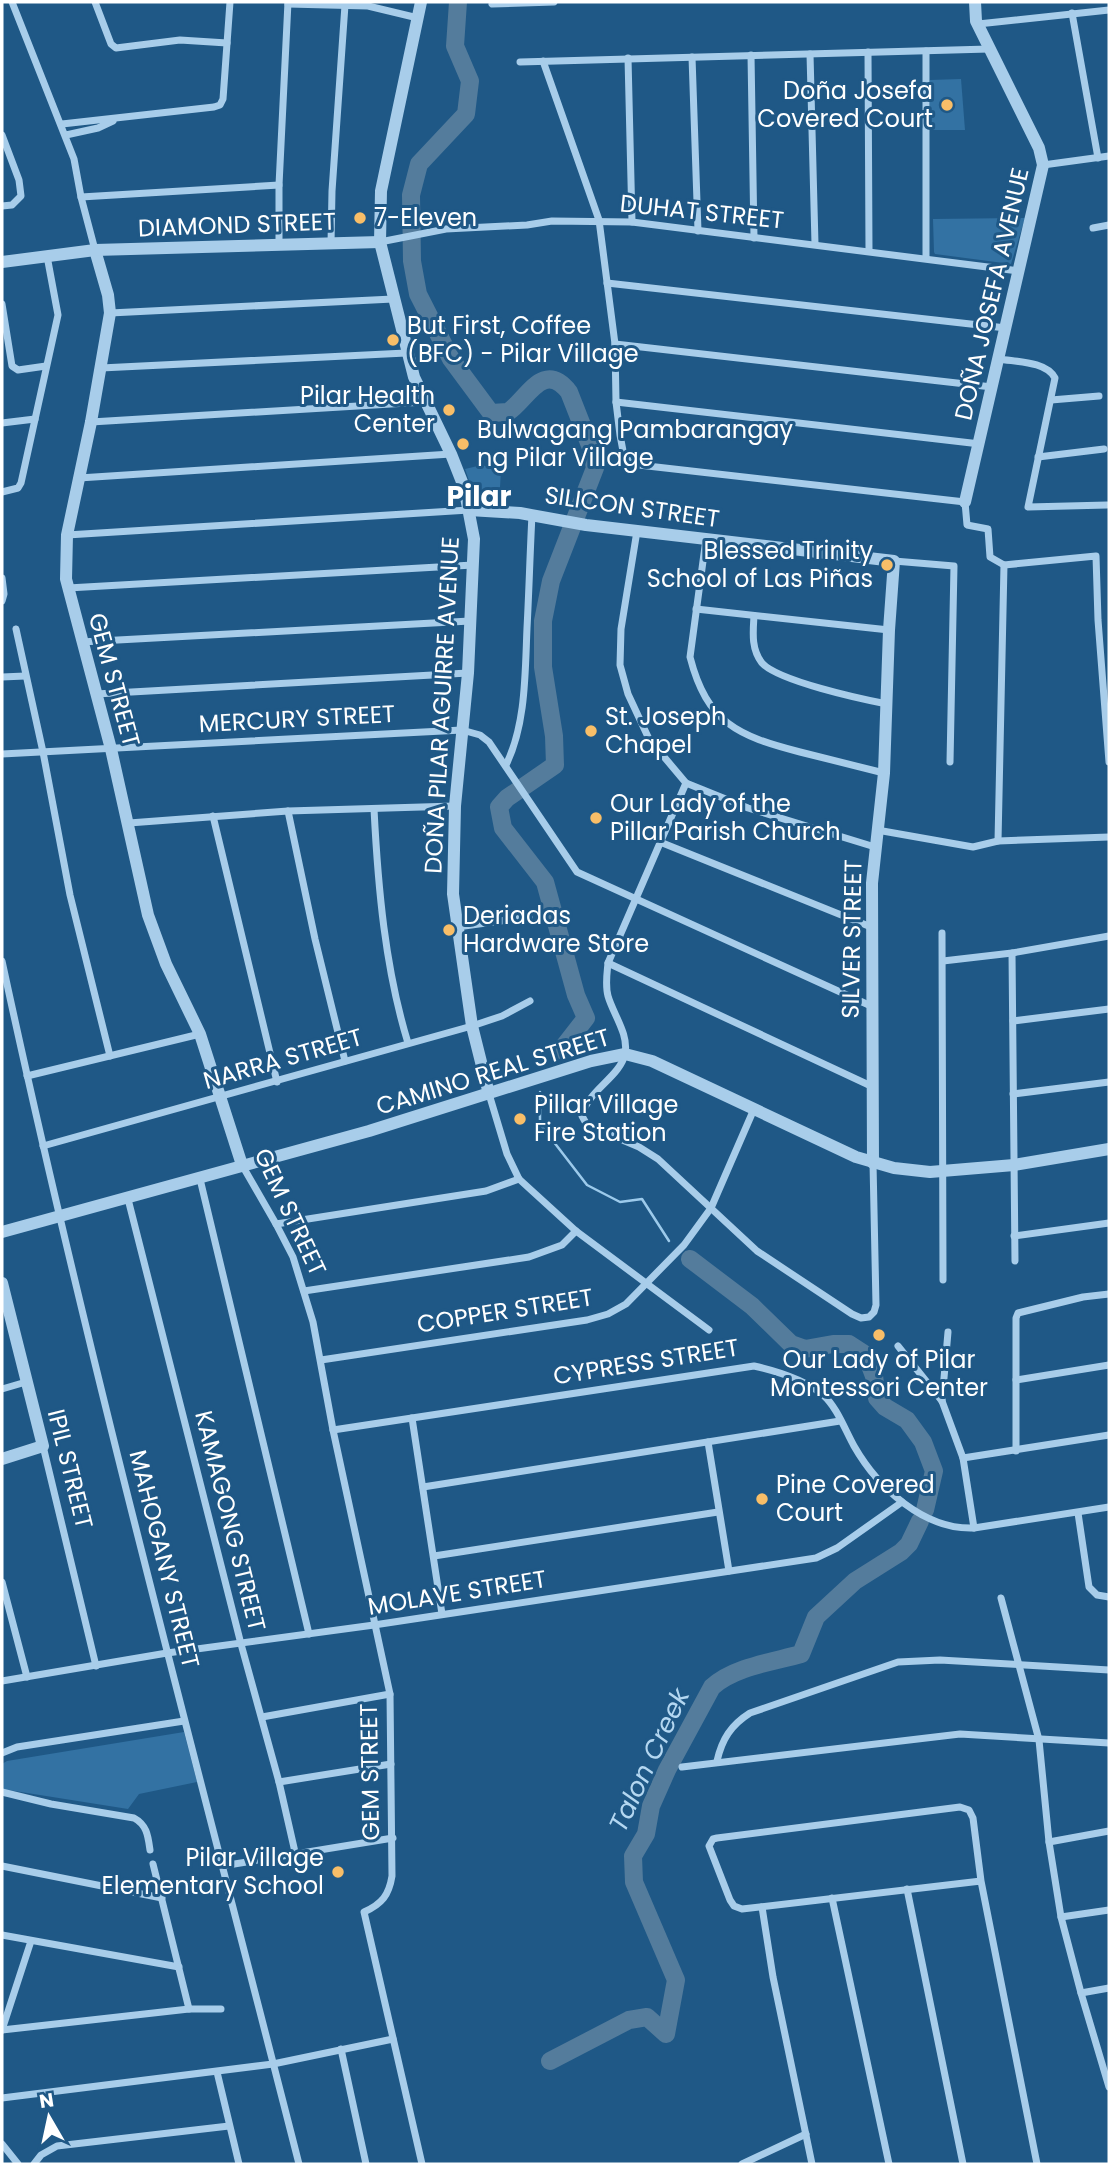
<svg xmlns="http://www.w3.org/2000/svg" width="1111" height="2166" font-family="Poppins,sans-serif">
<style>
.green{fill:#3372a3}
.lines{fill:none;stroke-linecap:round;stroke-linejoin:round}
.stream{stroke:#9ccaeb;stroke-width:2.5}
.river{stroke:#547c9c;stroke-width:18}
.minor{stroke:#a8cdea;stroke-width:7}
.tertiary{stroke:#a8cdea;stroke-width:12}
.poi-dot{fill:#f8be68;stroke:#1f5886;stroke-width:2.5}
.labels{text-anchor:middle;stroke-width:6;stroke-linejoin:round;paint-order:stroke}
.poi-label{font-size:24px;fill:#fff;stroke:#1f5886;text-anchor:start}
.street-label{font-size:24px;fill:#fff;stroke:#1f5886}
.water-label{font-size:26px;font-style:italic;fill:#b4d7f1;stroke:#1f5886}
.quarter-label{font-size:28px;font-weight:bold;fill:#fff;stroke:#1f5886}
</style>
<rect width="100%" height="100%" fill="#1f5886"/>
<g class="green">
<polygon points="961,79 965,130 930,130 930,80"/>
<polygon points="1025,218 1011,264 935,254 934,252 933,219"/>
<polygon points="482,465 501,471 499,503 476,501 465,469"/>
<polygon points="184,1732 197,1782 139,1794 128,1809 2,1789 2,1764 7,1761"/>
</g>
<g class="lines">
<polyline class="stream" points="540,1092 540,1124 587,1185 620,1202 642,1199 669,1241"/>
<g class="river">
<path d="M458,2L455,46L470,81L466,114L419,164L411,195L412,261L418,294L451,359L491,413L508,412C527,400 543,359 569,392L591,448L595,468L551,581L543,621V667L554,736L555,765L507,798L499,807L503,828L545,882L576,995L586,1018L561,1050"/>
<polyline points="690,1259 752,1306 791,1344 805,1349 833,1344 849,1344 866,1355 874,1376 877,1398 885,1407 907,1420 923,1442 934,1471 925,1510"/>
<path d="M550,2061L629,2020L647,2017L666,2034L676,1980L634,1882L633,1856L646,1834L651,1806L667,1770L712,1687C734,1667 772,1662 801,1654L816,1617L855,1581L901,1552L909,1544L920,1521"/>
</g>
<g class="minor">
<polyline points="12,2 74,159 81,197 95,250"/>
<polyline points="95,2 111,44 116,48 180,40 227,43"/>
<polyline points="493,2 492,4 554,2"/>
<polyline points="288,4 368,6 418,18"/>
<polyline points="1072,13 1098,158"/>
<polyline points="978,24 1109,10"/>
<polyline points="926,51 926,258"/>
<polyline points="868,52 869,251"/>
<polyline points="810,54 815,244"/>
<polyline points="751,55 754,238"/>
<polyline points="692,57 698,231"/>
<polyline points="628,58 632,222"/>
<polyline points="543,61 599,220 615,344 616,402 620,435 623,451 630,464 965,502 967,525 988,529 990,557 1004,565 1096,556 1098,620 1109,762"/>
<polyline points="520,62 989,49"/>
<polyline points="62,124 214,107 220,105 223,99 230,2"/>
<polyline points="2,135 19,180 21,196 12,205 2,206"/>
<polyline points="66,135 98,128 113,121"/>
<polyline points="1043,165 1109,156"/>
<polyline points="81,197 279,185"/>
<polyline points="1093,228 1109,225"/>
<polyline points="380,242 446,229 527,225 552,221 632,222 1019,271"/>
<polyline points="331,244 332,191 345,5"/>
<polyline points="279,245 279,185 288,2"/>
<polyline points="607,283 1006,328"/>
<polyline points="2,304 12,366 18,370 46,366"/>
<polyline points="110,313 393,299"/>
<polyline points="615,344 992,387"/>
<path d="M999,359C1016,362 1046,361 1055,378L1028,507L1107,505"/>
<polyline points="101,368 406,353"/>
<polyline points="1051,400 1099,396"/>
<polyline points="616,402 980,444"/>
<polyline points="91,422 424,402"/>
<polyline points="2,423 35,419"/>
<polyline points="1038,457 1104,449"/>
<polyline points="79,478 451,454"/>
<polyline points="2,492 18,488 21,483 58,315 47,256"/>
<polyline points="637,531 621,629 620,665 628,694 649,739 686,783 748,808 875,847"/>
<polyline points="67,535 469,510"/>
<path d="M706,539L690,657C707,723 738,736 800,752C828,759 856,766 884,773"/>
<polyline points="894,561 954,566 950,762"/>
<polyline points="2,578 4,594 2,601"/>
<polyline points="68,588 473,565"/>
<polyline points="696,609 889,630"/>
<path d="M754,616C753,632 751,649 762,663C778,681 861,699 887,704"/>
<polyline points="16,629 43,752 70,895 110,1056"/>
<polyline points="81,642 470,621"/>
<polyline points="2,677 25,676"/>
<polyline points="96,694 468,673"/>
<polyline points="2,754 462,730 480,735 489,742 577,872 871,1006"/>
<path d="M506,765C526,724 525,674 527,628C529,591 530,553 532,515"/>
<path d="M686,783L608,963C607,974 605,985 608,996C613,1014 629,1034 625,1054C620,1077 587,1091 582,1116L587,1125L639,1147L658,1159L757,1251L852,1314L861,1318L869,1317L874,1312L876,1305L873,1163"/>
<path d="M374,809C378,887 385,968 408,1043"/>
<polyline points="288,811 315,939 345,1061"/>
<polyline points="213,816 277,1082"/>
<polyline points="129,823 288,811 455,806"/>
<polyline points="877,830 973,847 998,841 1109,837"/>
<polyline points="998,841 1004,565"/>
<polyline points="660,842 871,927"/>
<polyline points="457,927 529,917"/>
<polyline points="942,933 943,1280"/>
<polyline points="1012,953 1015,1261"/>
<path d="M2,961C89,1365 197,1764 299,2164"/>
<polyline points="943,961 1012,953 1109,936"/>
<polyline points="608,963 871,1086"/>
<polyline points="1013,1021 1109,1009"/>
<polyline points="27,1076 200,1034"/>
<polyline points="489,1094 507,1154 519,1179 576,1231 709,1330"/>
<polyline points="1013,1094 1109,1082"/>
<polyline points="43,1146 472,1026 502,1016 530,1001"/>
<path d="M242,1165L276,1224L293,1257L313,1322L333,1430L390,1694L392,1876C389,1895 382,1904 364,1912L422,2164"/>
<polyline points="200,1179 309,1634"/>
<polyline points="128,1199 241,1644 279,1782 295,1852"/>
<polyline points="276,1224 486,1191 519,1179"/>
<polyline points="1014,1236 1109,1223"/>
<polyline points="304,1291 529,1257 562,1245 576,1231"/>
<polyline points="898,1346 942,1401 963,1458 974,1528"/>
<polyline points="321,1360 587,1320 608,1314 626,1304 684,1245 711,1208 754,1109"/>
<polyline points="1016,1380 1109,1365"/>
<polyline points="2,1389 26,1382"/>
<polyline points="942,1401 948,1332"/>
<polyline points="412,1418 442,1614"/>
<path d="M333,1430L754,1366C776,1371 805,1380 823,1395C837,1407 845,1430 854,1446C878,1488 924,1530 974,1528L1109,1507"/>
<polyline points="708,1442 729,1571"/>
<polyline points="43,1446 96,1666"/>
<polyline points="1016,1451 1016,1318 1018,1313 1083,1297 1109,1294"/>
<polyline points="963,1458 1109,1435"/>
<polyline points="423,1487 840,1421"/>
<polyline points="1078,1513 1089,1587 1097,1595 1109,1597"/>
<polyline points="434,1556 718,1512"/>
<polyline points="2,1582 27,1677"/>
<polyline points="1001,1598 1039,1740 1049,1842 1061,1917 1081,1993 1109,2087"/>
<polyline points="2,1681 167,1653 374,1625 816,1558 837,1548 902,1502"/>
<polyline points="262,1717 390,1694"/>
<polyline points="2,1753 17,1747 184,1721"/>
<path d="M717,1761C722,1739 731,1725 750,1713L898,1662L940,1660L1109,1670"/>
<polyline points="682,1767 960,1734 1109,1743"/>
<polyline points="279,1782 391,1764"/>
<path d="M2,1792L51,1804L134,1818C147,1825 148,1836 150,1850"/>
<polyline points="1049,1842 1109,1831"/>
<polyline points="153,1864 189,2009"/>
<polyline points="2,1866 162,1898"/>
<polyline points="222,1866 393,1838"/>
<polyline points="981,1881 742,1909 734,1906 730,1900 709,1846 713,1839 717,1838 960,1807 969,1810 973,1818 981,1881 1037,2164"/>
<polyline points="907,1889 963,2164"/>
<polyline points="832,1898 889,2164"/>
<polyline points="762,1907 773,1977 812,2164"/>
<polyline points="1061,1917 1109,1910"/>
<polyline points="2,1935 179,1967"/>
<polyline points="1081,1993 1109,1988"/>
<polyline points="2,2030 189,2009 221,2009"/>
<polyline points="2,2030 31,1941"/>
<polyline points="341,2049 366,2164"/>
<polyline points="217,2072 239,2164"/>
<polyline points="2,2098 273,2064 393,2039"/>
<polyline points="2,2144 18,2164"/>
<polyline points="34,2164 41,2155 57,2146 229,2126"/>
<polyline points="742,2164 806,2134"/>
</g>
<g class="tertiary">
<polyline points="421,2 381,191 380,242 414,377 451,454 464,487 474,539 468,673 455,806 453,894 472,1026 489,1094"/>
<polyline points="95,250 108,295 110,313 91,422 67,535 66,579 111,749 148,915 166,964 200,1034 242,1165"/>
<polyline points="2,262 95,250 380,242"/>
<polyline points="965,502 1043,165 1039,148 976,21 975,2"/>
<polyline points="469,510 520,513 586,525 894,561 889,630 884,773 872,883 873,1163"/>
<polyline points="2,1232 369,1131 591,1061 625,1054 652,1061 856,1157 894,1168 930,1172 1014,1165 1109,1149"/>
<polyline points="2,1283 43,1446 2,1459"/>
</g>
</g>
<g class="poi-dot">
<circle cx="947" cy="105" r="7"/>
<circle cx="360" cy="218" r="7"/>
<circle cx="393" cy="340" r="7"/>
<circle cx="449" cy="410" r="7"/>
<circle cx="463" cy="444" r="7"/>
<circle cx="887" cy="565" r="7"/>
<circle cx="591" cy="731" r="7"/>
<circle cx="596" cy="818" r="7"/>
<circle cx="449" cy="930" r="7"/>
<circle cx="520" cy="1119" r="7"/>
<circle cx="879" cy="1335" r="7"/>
<circle cx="762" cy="1499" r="7"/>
<circle cx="338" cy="1872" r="7"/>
</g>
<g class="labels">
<g class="poi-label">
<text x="933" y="99" text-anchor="end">Doña Josefa<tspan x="933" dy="28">Covered Court</tspan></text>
<text x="374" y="226">7-Eleven</text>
<text x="407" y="334">But First, Coffee<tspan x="407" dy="28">(BFC) - Pilar Village</tspan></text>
<text x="435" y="404" text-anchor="end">Pilar Health<tspan x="435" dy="28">Center</tspan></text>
<text x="477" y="438">Bulwagang Pambarangay<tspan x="477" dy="28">ng Pilar Village</tspan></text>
<text x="873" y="559" text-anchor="end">Blessed Trinity<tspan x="873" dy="28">School of Las Piñas</tspan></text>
<text x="605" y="725">St. Joseph<tspan x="605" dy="28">Chapel</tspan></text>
<text x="610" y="812">Our Lady of the<tspan x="610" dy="28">Pillar Parish Church</tspan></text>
<text x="463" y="924">Deriadas<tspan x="463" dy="28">Hardware Store</tspan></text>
<text x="534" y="1113">Pillar Village<tspan x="534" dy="28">Fire Station</tspan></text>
<text x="879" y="1368" text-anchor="middle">Our Lady of Pilar<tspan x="879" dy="28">Montessori Center</tspan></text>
<text x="776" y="1493">Pine Covered<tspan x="776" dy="28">Court</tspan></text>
<text x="324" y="1866" text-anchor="end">Pilar Village<tspan x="324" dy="28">Elementary School</tspan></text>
</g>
<g class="street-label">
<text transform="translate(702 212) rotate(6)" y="8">DUHAT STREET</text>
<text transform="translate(237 225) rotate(-2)" y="8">DIAMOND STREET</text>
<text transform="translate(992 294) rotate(-77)" y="8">DOÑA JOSEFA AVENUE</text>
<text transform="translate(632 507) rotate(8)" y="8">SILICON STREET</text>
<text transform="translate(114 680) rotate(75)" y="8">GEM STREET</text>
<text transform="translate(442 705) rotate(-87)" y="8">DOÑA PILAR AGUIRRE AVENUE</text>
<text transform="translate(297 719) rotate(-3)" y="8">MERCURY STREET</text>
<text transform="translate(852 939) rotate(-89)" y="8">SILVER STREET</text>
<text transform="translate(283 1059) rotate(-16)" y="8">NARRA STREET</text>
<text transform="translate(493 1072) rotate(-17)" y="8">CAMINO REAL STREET</text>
<text transform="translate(290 1212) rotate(65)" y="8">GEM STREET</text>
<text transform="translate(505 1311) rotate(-9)" y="8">COPPER STREET</text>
<text transform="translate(646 1362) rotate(-9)" y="8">CYPRESS STREET</text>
<text transform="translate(70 1469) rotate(76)" y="8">IPIL STREET</text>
<text transform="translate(230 1521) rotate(76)" y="8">KAMAGONG STREET</text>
<text transform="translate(164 1559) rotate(76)" y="8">MAHOGANY STREET</text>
<text transform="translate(457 1593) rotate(-9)" y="8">MOLAVE STREET</text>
<text transform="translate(370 1772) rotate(-91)" y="8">GEM STREET</text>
</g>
<g class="water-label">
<text transform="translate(649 1760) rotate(-65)" y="9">Talon Creek</text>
</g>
<g class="quarter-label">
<text x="479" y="506">Pilar</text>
</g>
</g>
<rect width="1111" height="2166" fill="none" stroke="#ffffff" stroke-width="7"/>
<g transform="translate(49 2117) rotate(351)" stroke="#1f5886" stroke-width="5" paint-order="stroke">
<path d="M0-5L12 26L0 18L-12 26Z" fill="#ffffff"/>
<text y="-10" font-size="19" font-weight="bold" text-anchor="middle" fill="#ffffff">N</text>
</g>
</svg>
